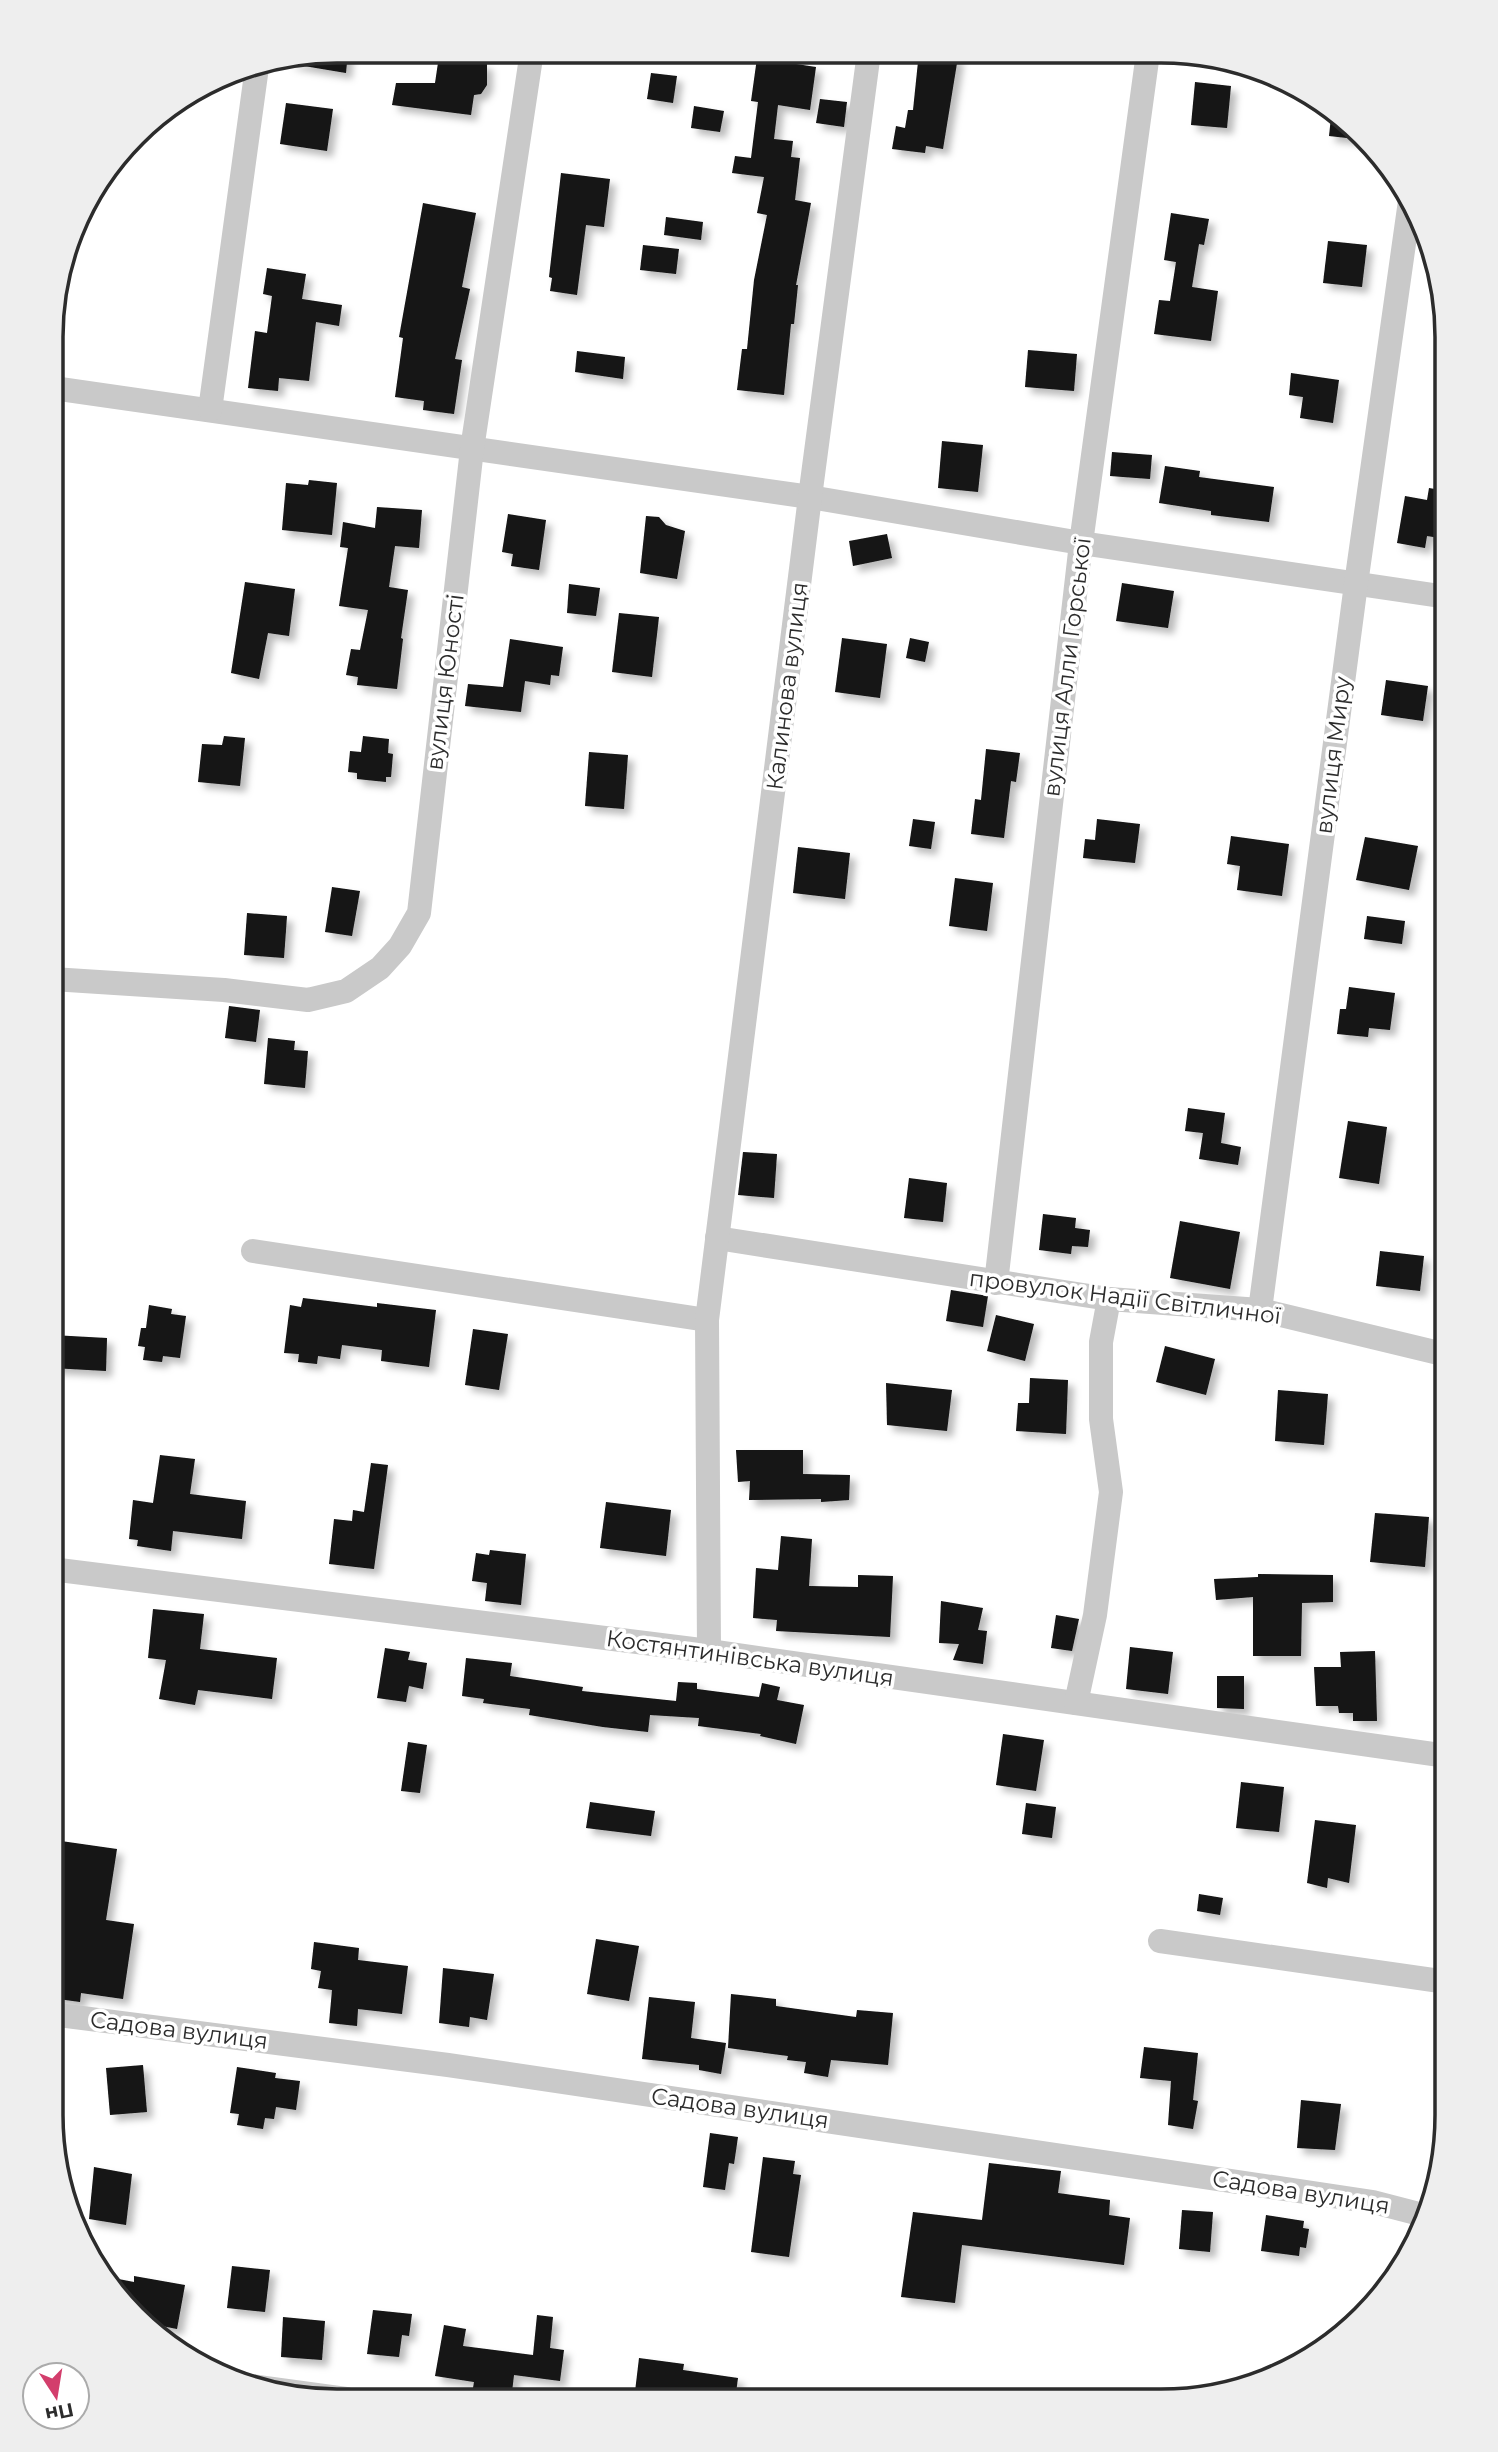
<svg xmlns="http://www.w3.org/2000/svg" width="1498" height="2452" font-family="Montserrat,sans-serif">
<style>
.building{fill:#131313;filter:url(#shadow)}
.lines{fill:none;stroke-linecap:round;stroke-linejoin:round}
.minor{stroke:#c9c9c9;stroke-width:24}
.labels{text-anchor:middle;stroke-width:7;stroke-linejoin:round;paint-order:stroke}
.street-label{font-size:23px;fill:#2c2c2c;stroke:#fff}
.rim{fill:none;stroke:#2c2c2c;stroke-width:3.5}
</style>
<defs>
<filter id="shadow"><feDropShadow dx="6" dy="6" stdDeviation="3.5" flood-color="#0004"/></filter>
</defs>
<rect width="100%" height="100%" fill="#fff"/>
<g class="building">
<polygon points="337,51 348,51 346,73 286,63"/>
<polygon points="919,52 958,57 943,149 926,146 925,153 892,149 896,126 905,128 908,110 913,110"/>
<polygon points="439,56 487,64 487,85 481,94 474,95 471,115 392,105 396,83 435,83"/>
<polygon points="757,58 816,67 810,110 778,105 774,139 793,141 791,157 800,158 795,200 811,203 796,285 798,285 794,324 791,324 784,395 737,390 742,349 747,349 754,280 767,215 757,213 764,177 732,173 735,156 751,158 758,102 751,101"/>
<polygon points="651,73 677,76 673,103 647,99"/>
<polygon points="1195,82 1231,86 1227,128 1191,125"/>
<polygon points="820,99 847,102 844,127 816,123"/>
<polygon points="286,103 333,109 327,151 280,144"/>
<polygon points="694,106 724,111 720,132 691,128"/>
<polygon points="1332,108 1335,110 1365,140 1329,136"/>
<polygon points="561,173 610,179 604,227 586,225 577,295 550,291 552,278 549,277"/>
<polygon points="423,203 476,213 462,287 470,289 455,359 462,360 454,414 423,410 424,401 395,397 403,338 399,337"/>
<polygon points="1171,213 1209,219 1204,245 1199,244 1192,287 1218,291 1211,341 1154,334 1159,300 1170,301 1176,262 1164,260"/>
<polygon points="666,217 703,222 701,240 664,235"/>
<polygon points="1328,241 1367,245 1362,287 1323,283"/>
<polygon points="643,245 679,249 676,274 640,270"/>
<polygon points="267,268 306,274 302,299 342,305 339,326 316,322 309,381 279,378 278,391 248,388 255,331 267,333 272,296 263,294"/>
<polygon points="1028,350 1077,354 1074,391 1025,387"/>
<polygon points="577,351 625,357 623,379 575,372"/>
<polygon points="1291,373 1339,380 1333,423 1300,418 1303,397 1289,395"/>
<polygon points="942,441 983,445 978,492 938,488"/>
<polygon points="1112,452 1152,455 1150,479 1110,476"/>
<polygon points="1165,466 1200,471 1199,477 1274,487 1269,522 1211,515 1211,511 1159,503"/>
<polygon points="309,480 337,483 332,535 282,530 286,483 308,485"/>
<polygon points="1429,488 1447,491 1446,539 1427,536 1425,548 1397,543 1405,496 1427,500"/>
<polygon points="377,507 422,510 419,548 395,546 389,587 408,590 401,638 403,639 397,689 357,685 358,677 346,675 351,649 360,650 368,610 339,606 348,548 340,547 343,522 375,528"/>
<polygon points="508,514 546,520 539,570 511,566 513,554 502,552"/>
<polygon points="646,516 659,517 666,525 685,531 677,579 640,573"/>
<polygon points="887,534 892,558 853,566 849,541"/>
<polygon points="245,582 295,589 289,636 268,633 259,679 231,673"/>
<polygon points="1122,583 1174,591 1168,628 1116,621"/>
<polygon points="569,584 600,588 596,616 567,613"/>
<polygon points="619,613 659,617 652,677 612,672"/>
<polygon points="842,638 887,644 880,698 835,692"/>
<polygon points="910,638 929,642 925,662 906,658"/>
<polygon points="510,639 563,647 559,676 551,675 550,685 525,681 521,712 465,706 468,684 503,687"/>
<polygon points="1386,680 1428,686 1423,721 1381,715"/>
<polygon points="224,736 245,738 240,786 198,782 202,744 222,745"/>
<polygon points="363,736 389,739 388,753 393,754 391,777 386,777 386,782 357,779 357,773 348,772 350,751 361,752"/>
<polygon points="986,749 1020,753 1016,782 1011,781 1004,838 971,834 975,799 981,800"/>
<polygon points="589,752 628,755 624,809 585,806"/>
<polygon points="913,819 935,822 931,849 909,846"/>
<polygon points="1097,819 1140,824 1135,863 1083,858 1085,839 1095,840"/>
<polygon points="1231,836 1289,844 1282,896 1237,890 1240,866 1227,864"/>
<polygon points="1365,837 1418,846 1409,890 1356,880"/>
<polygon points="798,847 850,853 845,899 793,893"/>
<polygon points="955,878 993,883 987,931 949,926"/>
<polygon points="332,887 360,891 352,936 325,932"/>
<polygon points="247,913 287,916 284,958 244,955"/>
<polygon points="1367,916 1405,921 1402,944 1364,939"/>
<polygon points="1349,987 1395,993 1390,1030 1369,1028 1368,1037 1337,1034 1340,1009 1346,1009"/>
<polygon points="229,1006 260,1010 256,1042 225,1038"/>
<polygon points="268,1038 295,1041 294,1050 308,1051 305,1088 264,1084"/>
<polygon points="1188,1108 1225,1113 1221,1143 1241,1147 1238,1165 1199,1159 1203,1133 1185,1131"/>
<polygon points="1348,1121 1387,1127 1379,1184 1339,1178"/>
<polygon points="743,1152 777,1154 774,1198 738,1195"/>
<polygon points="909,1178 947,1183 943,1222 904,1218"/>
<polygon points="1043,1214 1076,1218 1075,1228 1090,1230 1088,1247 1072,1246 1071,1254 1039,1250"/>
<polygon points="1180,1221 1240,1232 1230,1289 1170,1278"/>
<polygon points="1380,1251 1424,1256 1420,1291 1376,1286"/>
<polygon points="951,1290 988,1296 983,1327 946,1321"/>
<polygon points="303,1298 377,1307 377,1303 436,1310 429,1367 381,1361 382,1350 342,1345 340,1359 318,1356 317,1364 298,1362 299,1354 284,1353 290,1305 301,1307"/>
<polygon points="149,1305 172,1309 171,1314 186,1316 180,1358 163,1356 162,1362 143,1360 145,1347 138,1346 141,1328 146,1328"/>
<polygon points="996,1315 1034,1324 1025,1361 987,1351"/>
<polygon points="473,1329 508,1334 499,1390 465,1385"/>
<polygon points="52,1335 107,1338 106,1371 52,1368"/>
<polygon points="1165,1346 1215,1359 1206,1395 1156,1382"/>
<polygon points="1030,1378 1068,1380 1066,1434 1016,1431 1018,1403 1029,1403"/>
<polygon points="886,1383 952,1390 947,1431 887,1425"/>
<polygon points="1278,1390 1328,1394 1324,1445 1275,1441"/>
<polygon points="736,1450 803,1450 803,1474 850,1475 849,1500 821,1502 821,1499 749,1500 750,1481 738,1482"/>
<polygon points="160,1455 195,1459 190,1494 246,1501 242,1539 173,1531 171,1551 137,1546 138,1540 129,1539 133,1500 153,1503"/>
<polygon points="371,1463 388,1465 374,1569 329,1564 334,1519 352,1521 353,1510 364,1512"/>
<polygon points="606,1502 671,1510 666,1556 600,1548"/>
<polygon points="1375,1513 1429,1517 1425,1567 1370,1562"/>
<polygon points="781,1536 812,1539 809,1586 858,1587 858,1575 893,1576 890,1637 776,1631 777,1620 753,1618 756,1568 778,1570"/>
<polygon points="490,1550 526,1554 521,1605 485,1601 487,1583 472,1581 476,1553 489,1555"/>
<polygon points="1258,1574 1333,1575 1333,1602 1302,1603 1301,1656 1253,1656 1253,1597 1216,1600 1214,1579 1258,1577"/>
<polygon points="941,1601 983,1608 978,1630 987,1631 983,1664 953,1660 959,1644 939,1643"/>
<polygon points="153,1609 204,1614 200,1649 277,1658 272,1699 198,1690 195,1705 159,1699 166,1660 148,1658"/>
<polygon points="1056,1615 1079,1619 1072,1651 1051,1648"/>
<polygon points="1130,1647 1173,1652 1168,1694 1126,1689"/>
<polygon points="385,1648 410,1652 408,1660 427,1663 423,1689 409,1686 406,1702 377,1698"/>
<polygon points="1375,1651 1377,1721 1353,1721 1353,1713 1339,1713 1338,1706 1316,1706 1314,1667 1341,1667 1340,1652"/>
<polygon points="466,1658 512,1663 510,1676 583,1687 582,1691 676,1701 678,1682 697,1683 697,1689 759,1697 762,1683 780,1687 777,1700 804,1705 796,1744 760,1736 761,1734 698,1726 699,1718 650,1715 648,1732 603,1727 529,1715 530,1709 483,1703 484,1699 462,1696"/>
<polygon points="1217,1676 1244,1676 1244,1709 1217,1708"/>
<polygon points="1003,1734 1044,1740 1036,1791 996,1785"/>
<polygon points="408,1742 427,1745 420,1793 401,1791"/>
<polygon points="1241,1782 1284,1787 1279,1832 1236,1828"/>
<polygon points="590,1802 655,1811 651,1836 586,1828"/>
<polygon points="1026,1803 1056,1807 1052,1838 1022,1834"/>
<polygon points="1315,1820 1356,1825 1349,1883 1328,1878 1327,1888 1307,1883"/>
<polygon points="61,1841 117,1849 106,1920 134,1924 123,1999 81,1993 80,2002 51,1998 51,1909"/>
<polygon points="1199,1894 1223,1898 1220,1915 1197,1911"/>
<polygon points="596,1939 639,1946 629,2001 587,1994"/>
<polygon points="314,1942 359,1948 358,1960 408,1966 402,2014 358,2009 357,2026 329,2023 332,1990 318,1988 321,1971 311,1969"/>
<polygon points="443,1968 494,1974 487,2020 470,2017 469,2027 439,2023"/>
<polygon points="731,1994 776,1999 776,2006 856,2017 857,2010 893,2013 888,2065 831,2060 828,2077 804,2073 806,2062 787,2060 788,2056 728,2048"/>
<polygon points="649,1997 695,2002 691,2038 726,2043 721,2074 699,2070 699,2065 642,2059"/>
<polygon points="1144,2047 1198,2053 1193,2100 1198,2101 1193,2129 1168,2125 1171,2081 1140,2078"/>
<polygon points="143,2065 147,2112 110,2115 106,2068"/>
<polygon points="237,2067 276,2073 275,2078 300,2081 296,2110 276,2107 274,2119 265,2118 263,2129 237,2125 239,2114 230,2113"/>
<polygon points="1301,2100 1341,2104 1335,2150 1297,2148"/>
<polygon points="710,2133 738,2137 734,2164 729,2163 725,2190 703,2187"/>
<polygon points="763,2157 795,2161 793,2174 801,2175 789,2257 751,2252"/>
<polygon points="989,2163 1061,2171 1058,2193 1110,2200 1109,2215 1130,2218 1124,2265 962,2245 955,2303 901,2297 913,2212 982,2220"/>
<polygon points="94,2167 132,2174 126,2225 89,2219"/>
<polygon points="1182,2210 1213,2212 1210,2252 1179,2249"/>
<polygon points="1266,2215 1304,2221 1303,2228 1309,2229 1306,2248 1300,2247 1299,2256 1261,2251"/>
<polygon points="232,2266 270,2270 265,2312 227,2308"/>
<polygon points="103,2276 134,2282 134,2276 185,2285 177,2329 162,2326 160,2339 110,2289"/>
<polygon points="373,2310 412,2314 409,2336 402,2335 399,2357 367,2354"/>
<polygon points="537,2315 553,2317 550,2348 564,2350 560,2381 514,2375 512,2392 473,2388 474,2382 435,2376 444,2325 466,2329 463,2346 533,2355"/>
<polygon points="283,2317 325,2321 322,2360 281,2357"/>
<polygon points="639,2358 684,2364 683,2370 738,2378 735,2400 634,2400"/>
</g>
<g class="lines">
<g class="minor">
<polyline points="53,388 810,497 1081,543 1447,597"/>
<polyline points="210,410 257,67"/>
<polyline points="52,979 224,990 308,1000 346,991 380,968 400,946 419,913 472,449 532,51"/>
<polyline points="717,1238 1109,1299 1260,1310 1447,1355"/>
<polyline points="253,1251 707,1320"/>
<polyline points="996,1283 1081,543 1148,53"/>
<polyline points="1260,1310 1356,584 1410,201"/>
<polyline points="51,1569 709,1651 1447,1756"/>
<polyline points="709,1651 707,1320 810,497 869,52"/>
<polyline points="1076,1703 1095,1615 1111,1492 1101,1419 1101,1342 1109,1299"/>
<polyline points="1160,1941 1447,1982"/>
<polyline points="51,2014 448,2065 1373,2202 1427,2216"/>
<polyline points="252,2386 346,2399"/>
</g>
</g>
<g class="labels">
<g class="street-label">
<text transform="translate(1067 667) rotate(-83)" y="8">вулиця Алли Горської</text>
<text transform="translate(445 682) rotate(-83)" y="8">вулиця Юності</text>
<text transform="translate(787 686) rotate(-83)" y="8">Калинова вулиця</text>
<text transform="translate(1333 755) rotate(-83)" y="8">вулиця Миру</text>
<text transform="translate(1125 1297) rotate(7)" y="8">провулок Надії Світличної</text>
<text transform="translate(750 1658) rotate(8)" y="8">Костянтинівська вулиця</text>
<text transform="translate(179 2030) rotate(7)" y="8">Садова вулиця</text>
<text transform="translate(740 2108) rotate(8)" y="8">Садова вулиця</text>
<text transform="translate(1301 2192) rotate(9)" y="8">Садова вулиця</text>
</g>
</g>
<path d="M0 0H1498V2452H0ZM337 63H1161A274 274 0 0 1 1435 337V2115A274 274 0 0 1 1161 2389H337A274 274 0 0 1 63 2115V337A274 274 0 0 1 337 63Z" fill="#eee" fill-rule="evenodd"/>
<path class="rim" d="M337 63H1161A274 274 0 0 1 1435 337V2115A274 274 0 0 1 1161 2389H337A274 274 0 0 1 63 2115V337A274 274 0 0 1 337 63Z"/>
<g transform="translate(56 2396) rotate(168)"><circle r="33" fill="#ffffff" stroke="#ababab" stroke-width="2"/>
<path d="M0-5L12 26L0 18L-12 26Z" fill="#d33e6c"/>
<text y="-10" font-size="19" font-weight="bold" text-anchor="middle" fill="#2c2c2c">Пн</text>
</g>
</svg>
